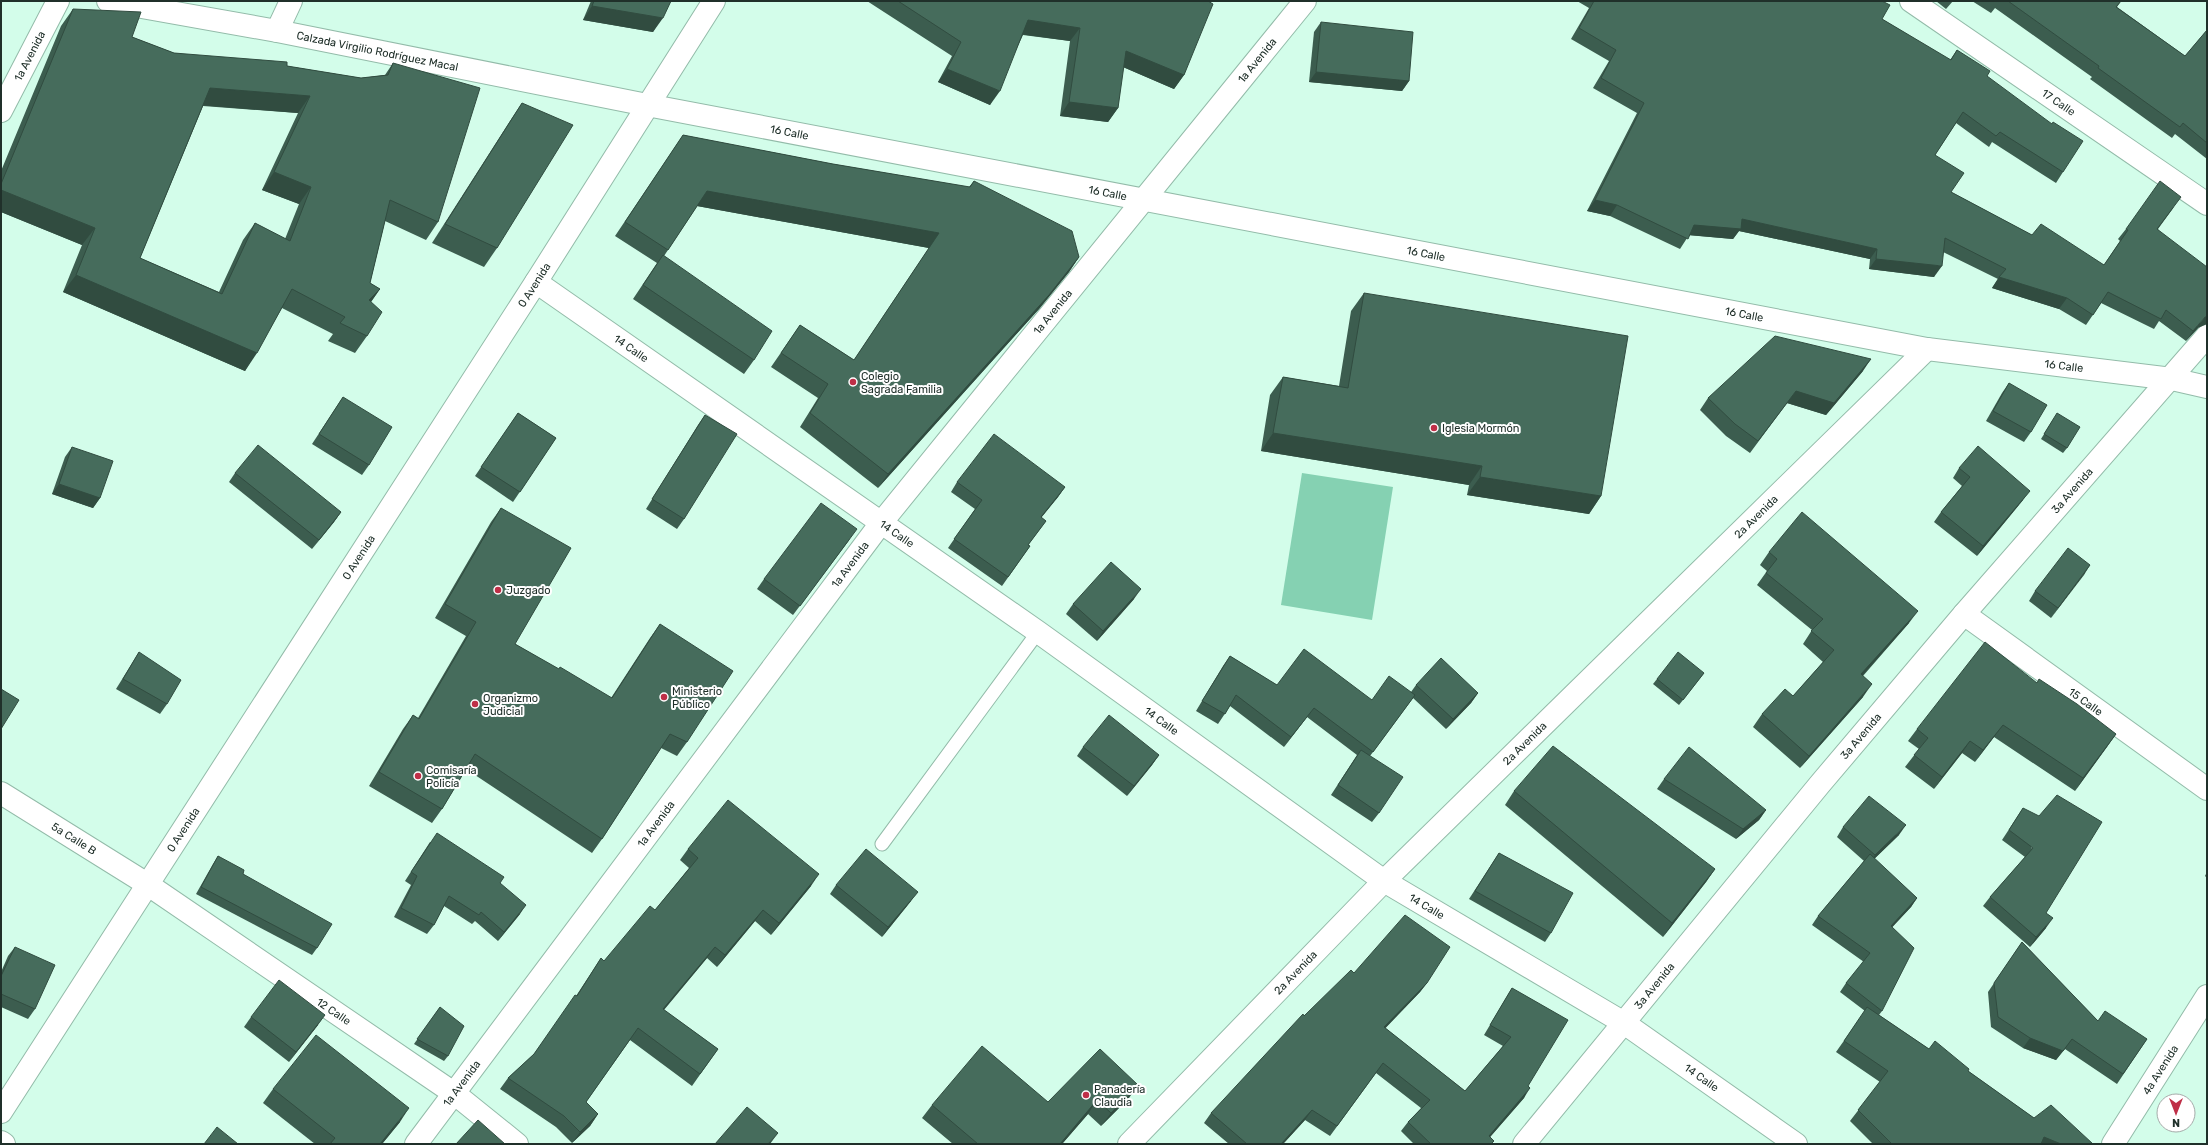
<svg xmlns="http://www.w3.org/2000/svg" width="2208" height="1145" font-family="Rubik,sans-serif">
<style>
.garden{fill:#85d1b2}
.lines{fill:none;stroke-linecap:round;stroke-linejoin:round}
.service-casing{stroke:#93bba9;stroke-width:15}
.minor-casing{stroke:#93bba9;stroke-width:24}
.tertiary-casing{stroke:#93bba9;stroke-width:24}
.service{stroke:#fff;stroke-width:13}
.minor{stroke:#fff;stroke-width:22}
.tertiary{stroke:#fff;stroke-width:22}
.wall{fill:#3c5d4f;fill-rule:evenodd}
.shaded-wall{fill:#314c40}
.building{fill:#466c5c;stroke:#314c40;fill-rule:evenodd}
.poi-dot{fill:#bf2f47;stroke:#fff;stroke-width:1.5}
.labels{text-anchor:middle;stroke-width:4;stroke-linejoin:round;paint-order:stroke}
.street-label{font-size:11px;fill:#20302a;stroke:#fff}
.poi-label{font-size:11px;fill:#20302a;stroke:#fff;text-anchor:start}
</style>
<rect width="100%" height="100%" fill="#d3fdea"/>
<polygon class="garden" points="1302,473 1393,487 1372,620 1281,605"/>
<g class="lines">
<defs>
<polyline id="service" points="882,844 1038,632"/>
<g id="minor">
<path id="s1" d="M1911,1L2207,204"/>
<polyline points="277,31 291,1"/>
<path id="s2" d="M1,111L58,1"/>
<path id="s3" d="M536,282L1038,632L1384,881L1624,1023L1796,1144"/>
<path id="s4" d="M1964,614L2207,789"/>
<path id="s5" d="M1,793L147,884L455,1094L517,1144"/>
<polyline points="1,1142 4,1144"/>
<path id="s6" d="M416,1144L881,523L1305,1"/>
<path id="s7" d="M1129,1144L1384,881L1927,349"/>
<path id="s8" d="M1524,1144L1820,784L1964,614L2207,336"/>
<path id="s9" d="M2113,1144L2207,996"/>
</g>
<g id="tertiary">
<path id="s10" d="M108,1L277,31L647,105L1927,349L2172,379L2207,387"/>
<path id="s11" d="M1,1112L536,282L714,1"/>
</g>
</defs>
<use href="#service" class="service-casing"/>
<use href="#minor" class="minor-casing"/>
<use href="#tertiary" class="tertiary-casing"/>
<use href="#service" class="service"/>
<use href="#minor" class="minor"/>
<use href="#tertiary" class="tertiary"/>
</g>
<g class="wall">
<polygon points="591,1 671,1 653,32 583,20"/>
<polygon points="867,1 1208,1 1184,75 1174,89 1123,67 1118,108 1108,122 1060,116 1070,41 1023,35 990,105 938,82 952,56"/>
<polygon points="1577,1 1882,1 1882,19 1950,60 1957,50 1987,76 2063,172 2056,183 1992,142 1989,147 1956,123 1935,155 1951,192 2032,235 2104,265 2120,241 2118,239 2126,229 2174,207 2158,229 2198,328 2186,341 2159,321 2154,329 2101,303 2086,325 2059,309 1992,288 1998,279 1943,252 1934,277 1869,269 1870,259 1739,231 1733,239 1689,235 1680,249 1610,216 1587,211 1637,113 1593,88 1609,61 1571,39 1589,8"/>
<polygon points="1936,1 1953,1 1946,9"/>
<polygon points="1972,1 2121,1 2117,7 2185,56 2207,30 2207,159 2175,134 2172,138 2090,79 2092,77 1995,8 1991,13"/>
<path d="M73,9L132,37L174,53L287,66L361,78L385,75L393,63L438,222L426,240L385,221L370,283L380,289L371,302L367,336L355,353L328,341L333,334L282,308L245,371L63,292L82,245L1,212V171L61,26ZM203,106L298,113L262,190L299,204L285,239L255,223L243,240L219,292L140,258Z"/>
<polygon points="1321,22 1409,81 1402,91 1309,82 1314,32"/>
<polygon points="522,103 497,248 484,267 432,243 510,121"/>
<polygon points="683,135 833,164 969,187 974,181 1079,257 1069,272 1039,309 878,488 800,427 818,398 771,367 800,325 854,360 929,248 697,206 664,256 754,360 744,374 633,299 657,263 615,236"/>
<polygon points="1364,293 1601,496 1589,514 1467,495 1469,485 1261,451 1270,395 1283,377 1339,386 1351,311"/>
<polygon points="1863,371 1826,415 1787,403 1750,453 1726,436 1700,410 1708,398"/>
<polygon points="2009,383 2031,432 2024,442 1986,421 2002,393"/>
<polygon points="343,397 369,465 362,475 312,444"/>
<polygon points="518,413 556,438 513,502 475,476"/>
<polygon points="705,415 684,519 677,529 646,509 698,425"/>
<polygon points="2054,418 2067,448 2063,453 2041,439"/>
<polygon points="72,447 100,498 93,508 52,494 65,457"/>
<polygon points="1959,468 2023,500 1977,556 1934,522 1941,512 1962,486 1953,478"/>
<polygon points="235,473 341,512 334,522 312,549 229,482"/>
<polygon points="957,482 1065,487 1058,497 1041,518 1046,521 1028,545 1030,546 1002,586 948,548 975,509 951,492"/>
<polygon points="501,508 515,644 558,669 611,698 650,638 660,624 687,742 677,756 661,748 602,839 592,853 466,769 442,809 432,823 369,786 403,729 413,715 418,718 466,636 435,618 491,522"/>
<polygon points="850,539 793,615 757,589 764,579"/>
<polygon points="1769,552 1909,623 1863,676 1863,697 1800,768 1753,727 1762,714 1793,696 1823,662 1803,644 1812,630 1757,585 1767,571 1760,565"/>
<polygon points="2090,565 2051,618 2029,601 2035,591"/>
<polygon points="1134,599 1097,641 1066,614 1073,604"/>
<polygon points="139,652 167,704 160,714 116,689"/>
<polygon points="1230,656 1277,685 1372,700 1411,692 1416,685 1478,693 1471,703 1446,729 1413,698 1370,756 1379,813 1372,822 1331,795 1357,755 1307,717 1284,747 1230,706 1218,724 1196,711 1223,666"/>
<polygon points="1704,673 1679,705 1653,684 1657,679"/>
<polygon points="2037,683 2116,734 2075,791 1994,737 1975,762 1962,753 1934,789 1905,767 1919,749 1908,741 1917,729"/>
<polygon points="1083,747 1159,755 1152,765 1127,796 1077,756"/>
<polygon points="1664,779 1766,810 1759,820 1736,839 1657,789"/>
<polygon points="1514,791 1715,869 1706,882 1663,937 1505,805"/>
<polygon points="2023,808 2046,913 2046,928 2030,947 1983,906 1990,897 2025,857 2002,840"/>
<polygon points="1843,827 1899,835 1874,859 1917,898 1911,907 1892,927 1882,1011 1879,1015 1929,1049 1968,1071 2034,1118 2093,1144 1873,1144 1850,1121 1880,1082 1836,1052 1865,1011 1840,992 1846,983 1864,962 1812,925 1818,916 1864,861 1837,837"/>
<polygon points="430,842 500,883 520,914 498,941 475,921 472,924 444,906 434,925 427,934 394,917 411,885 405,881"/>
<polygon points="688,849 811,886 771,935 755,921 717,967 707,958 664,1010 718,1049 692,1086 630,1040 586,1102 598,1114 590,1126 572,1143 556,1127 500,1089 508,1078 534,1054 576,996 601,958 604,961 655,910 689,868 680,860"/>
<polygon points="1499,853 1551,933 1545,942 1469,899"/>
<polygon points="218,856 243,874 317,948 312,955 196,894 213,864"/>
<polygon points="2207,872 2207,878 2205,876"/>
<polygon points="836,885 911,901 882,937 830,894"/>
<polygon points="2022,942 2098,1021 2147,1039 2117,1084 2065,1049 2056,1060 2023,1048 1991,1027 1988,992"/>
<polygon points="15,947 35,1009 28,1019 1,1007 1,972 8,956"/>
<polygon points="1354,973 1427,983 1420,992 1385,1028 1465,1091 1503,1046 1484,1035 1506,998 1512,988 1528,1086 1524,1098 1490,1137 1492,1144 1414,1144 1401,1131 1408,1122 1421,1108 1376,1073 1330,1136 1305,1120 1283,1144 1229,1144 1204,1123 1211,1113"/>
<polygon points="440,1007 448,1056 444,1061 414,1044"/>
<polygon points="251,1017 318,1025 289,1062 244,1027"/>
<polygon points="273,1089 400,1122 382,1144 315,1144 263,1103"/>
<polygon points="1129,1098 1101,1126 1088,1114 1062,1144 953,1144 922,1118 932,1105 1048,1102"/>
</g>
<g class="shaded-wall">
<polygon points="592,6 663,18 653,32 583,20"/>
<polygon points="1028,20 1080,28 1070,41 1019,34"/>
<polygon points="1126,51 1184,75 1174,89 1116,64"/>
<polygon points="947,69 1000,91 990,105 938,82"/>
<polygon points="1316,72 1409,81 1402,91 1309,82"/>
<polygon points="210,88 310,96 298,113 198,105"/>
<polygon points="1069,102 1118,108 1108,122 1060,116"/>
<polygon points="274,172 311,187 299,204 262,190"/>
<polygon points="1,190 95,228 82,245 1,212"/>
<polygon points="707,191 939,233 929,248 697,206"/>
<polygon points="1595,200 1617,205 1610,216 1587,211"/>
<polygon points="1742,219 1877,249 1870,259 1739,231 1733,239 1687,235 1694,225"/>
<polygon points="1079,257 1069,272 1039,309 878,488 888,474"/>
<polygon points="1876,259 1942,266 1934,277 1869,269"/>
<polygon points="76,275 257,353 245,371 63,292"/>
<polygon points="1999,277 2067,298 2059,309 1992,288"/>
<polygon points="380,289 368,306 369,300"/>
<polygon points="2207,316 2207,324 2198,328 2186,341 2193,331 2205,317"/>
<polygon points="1871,359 1863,371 1826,415 1787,403 1750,453 1796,391"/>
<polygon points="1273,433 1482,466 1469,485 1261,451"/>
<polygon points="1480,477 1601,496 1589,514 1467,495"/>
<polygon points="59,484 100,498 93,508 52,494"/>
<polygon points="1065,487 1058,497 1034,526 1041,517"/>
<polygon points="2030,491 2023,500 1977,556 1983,546"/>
<polygon points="341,512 334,522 312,549 319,540"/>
<polygon points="2090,565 2084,575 2051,618 2058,608"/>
<polygon points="1141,589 1134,599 1097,641 1103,631"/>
<polygon points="1918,611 1909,623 1852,687 1861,674"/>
<polygon points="1872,684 1863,697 1800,768 1809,756"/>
<polygon points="1478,693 1471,703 1446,729 1453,719"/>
<polygon points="1314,708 1307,717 1284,747 1291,737"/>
<polygon points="2003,725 1994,737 1975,762 1983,750"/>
<polygon points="2116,734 2107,747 2075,791 2083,778"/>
<polygon points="1970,741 1962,753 1934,789 1942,777"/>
<polygon points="1159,755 1152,765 1127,796 1134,786"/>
<polygon points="1766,810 1759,820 1736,839 1743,829"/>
<polygon points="1906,825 1899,835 1869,864 1875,855"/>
<polygon points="1715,869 1706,882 1663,937 1672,923"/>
<polygon points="819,874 811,886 771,935 779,923"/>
<polygon points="918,892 911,901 882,937 888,927"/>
<polygon points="1917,898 1911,907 1885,935 1891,926"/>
<polygon points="526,905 520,914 498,941 504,932"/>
<polygon points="763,910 755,921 717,967 725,955"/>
<polygon points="2053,918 2046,928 2030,947 2036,937"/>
<polygon points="715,947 707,958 655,1020 663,1009"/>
<polygon points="1427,983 1420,992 1377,1037 1384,1027"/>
<polygon points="325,1015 318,1025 289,1062 296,1052"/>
<polygon points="2030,1038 2072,1039 2056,1060 2023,1048"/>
<polygon points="1138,1085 1129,1098 1101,1126 1111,1113"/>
<polygon points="1530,1088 1524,1098 1484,1144 1489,1136"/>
<polygon points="1097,1100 1088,1114 1062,1144 1060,1144"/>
<polygon points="409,1108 400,1122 382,1144 380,1144"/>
<polygon points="1312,1110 1305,1120 1283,1144 1281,1144"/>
<polygon points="598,1114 590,1126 572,1143 580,1132"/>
<polygon points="778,1133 770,1144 768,1144"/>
<polygon points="2044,1137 2061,1144 2039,1144"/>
</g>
<g class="building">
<polygon points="594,1 671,1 663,18 592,6"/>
<polygon points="898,1 1208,1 1213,4 1184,75 1126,51 1118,108 1069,102 1080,28 1028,20 1000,91 947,69 961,42"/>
<polygon points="1594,1 1882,1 1890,5 1882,19 1951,60 1957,50 1990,71 1987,76 2052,124 2053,122 2083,141 2063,172 2000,132 1996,136 1963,112 1935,155 1964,173 1951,192 2032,235 2041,224 2104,265 2128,230 2126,229 2160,181 2181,197 2157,229 2207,267 2207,316 2205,317 2193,331 2166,310 2161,319 2108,292 2093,315 2067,298 1999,277 2006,269 1945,238 1942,266 1876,259 1877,249 1742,219 1741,229 1694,225 1688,239 1617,205 1595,200 1644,103 1601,78 1616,50 1579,28"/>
<polygon points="2008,1 2121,1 2116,7 2185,56 2207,30 2207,143 2183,123 2180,127 2098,68 2099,66"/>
<path d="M73,9L141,12L132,37L174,53L287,62V66L361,78L388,75L393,63L480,88L438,222L390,200L370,283L380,289L369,300L382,312L367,336L340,323L345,317L292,289L257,353L76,275L95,228L1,190V184ZM210,88L310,96L274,172L311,187L290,241L255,223L222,294L140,258Z"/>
<polygon points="1321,22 1413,32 1409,81 1316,72"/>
<polygon points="522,103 573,125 497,248 445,224"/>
<polygon points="683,135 833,164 970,187 974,181 1072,231 1079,257 1049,295 888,474 810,413 828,384 781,353 800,325 854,360 939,233 707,191 668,250 625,222"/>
<polygon points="663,255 772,331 754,360 643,285"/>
<polygon points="1364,293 1628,336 1601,496 1480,477 1482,466 1273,433 1283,377 1348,388"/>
<polygon points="1775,336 1871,359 1834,403 1796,391 1758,441 1735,424 1708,398"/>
<polygon points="2009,383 2047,405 2031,432 1993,411"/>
<polygon points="343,397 392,427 369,465 319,434"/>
<polygon points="518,413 556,438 520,492 481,467"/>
<polygon points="2057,413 2080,427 2067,448 2044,434"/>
<polygon points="705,415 737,434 684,519 652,499"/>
<polygon points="994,434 1065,487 1041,517 1046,521 1028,545 1030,546 1008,577 954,539 982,500 957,482"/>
<polygon points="258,445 341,512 319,540 235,473"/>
<polygon points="1978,446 2030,491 1983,546 1941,512 1970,477 1959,468"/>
<polygon points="72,447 113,461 100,498 59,484"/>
<polygon points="821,503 857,529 800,606 764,579"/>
<polygon points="501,508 571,548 515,644 559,669 560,667 612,698 660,624 733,671 687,742 670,734 602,839 475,754 442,809 379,772 413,715 419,719 476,622 445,604"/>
<polygon points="1802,512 1918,611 1861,674 1872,684 1809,756 1762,714 1785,689 1793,696 1834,650 1811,631 1823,619 1766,573 1777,559 1769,552"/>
<polygon points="2068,548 2090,565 2058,608 2035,591"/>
<polygon points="1111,562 1141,589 1103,631 1073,604"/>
<polygon points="1985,642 2037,683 2039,679 2077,704 2116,734 2083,778 2003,725 1983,750 1970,741 1942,777 1914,755 1928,738 1917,729"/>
<polygon points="1304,649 1372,700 1389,676 1415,695 1373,752 1314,708 1291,737 1236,695 1225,714 1202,701 1230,656 1277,685"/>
<polygon points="139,652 181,680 167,704 123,679"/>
<polygon points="1678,652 1704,673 1683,700 1657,679"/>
<polygon points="1441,658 1478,693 1453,719 1416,685"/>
<polygon points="1,689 19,700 1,729"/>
<polygon points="1109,715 1159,755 1134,786 1083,747"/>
<polygon points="1553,746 1715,869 1672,923 1514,791"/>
<polygon points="1689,747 1766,810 1743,829 1664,779"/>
<polygon points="1361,750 1403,777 1379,813 1338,785"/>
<polygon points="2057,795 2102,822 2046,913 2053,918 2036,937 1990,897 2033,848 2009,830 2023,808 2039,816"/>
<polygon points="1869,796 1906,825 1875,855 1843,827"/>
<polygon points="728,800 819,874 779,923 763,910 725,955 715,947 663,1009 718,1049 700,1074 638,1028 586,1102 598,1114 580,1132 564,1116 508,1078 534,1054 575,995 577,996 601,958 604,961 650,906 655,910 698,858 688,849"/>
<polygon points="437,833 504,877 500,883 526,905 504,932 481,912 479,915 449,896 434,925 401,908 417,876 411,872"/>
<polygon points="866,849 918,892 888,927 836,885"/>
<polygon points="1499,853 1573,893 1551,933 1475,891"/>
<polygon points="1870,854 1917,898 1891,926 1914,948 1882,1011 1846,983 1870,953 1818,916"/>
<polygon points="218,856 244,870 243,874 332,924 317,948 201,887"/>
<polygon points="1405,915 1450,947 1427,983 1384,1027 1465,1091 1511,1037 1490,1025 1512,988 1568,1020 1528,1086 1530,1088 1489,1136 1494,1141 1491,1144 1431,1144 1408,1122 1430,1100 1383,1063 1337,1126 1312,1110 1281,1144 1247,1144 1211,1113 1303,1014 1304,1016 1351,970 1354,973"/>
<polygon points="2022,942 2098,1021 2105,1011 2147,1039 2123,1074 2072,1039 2063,1051 2030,1038 1998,1017 1994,983"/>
<polygon points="15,947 55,965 35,1009 1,994 1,976"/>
<polygon points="279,980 325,1015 296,1052 251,1017"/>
<polygon points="440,1007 464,1026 448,1056 417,1039"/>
<polygon points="1867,1007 1929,1049 1935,1041 1969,1069 1968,1071 2034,1118 2051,1105 2093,1144 2061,1144 2044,1137 2041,1144 1892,1144 1858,1110 1888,1071 1844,1041"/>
<polygon points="316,1035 409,1108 380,1144 330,1144 335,1138 273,1089"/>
<polygon points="982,1046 1048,1102 1100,1049 1138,1085 1111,1113 1097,1100 1060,1144 978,1144 932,1105"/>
<polygon points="747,1107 778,1133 768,1144 715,1144"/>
<polygon points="478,1120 505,1144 456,1144"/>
<polygon points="217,1127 238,1144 204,1144"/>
</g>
<g class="poi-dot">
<circle cx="853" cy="382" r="4"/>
<circle cx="1434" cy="428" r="4"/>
<circle cx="498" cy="590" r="4"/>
<circle cx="664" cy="697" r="4"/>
<circle cx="475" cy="704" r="4"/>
<circle cx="418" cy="776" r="4"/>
<circle cx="1086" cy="1095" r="4"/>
</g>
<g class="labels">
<g class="street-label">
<text dy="4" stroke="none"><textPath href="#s10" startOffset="274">Calzada Virgilio Rodríguez Macal</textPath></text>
<text dy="4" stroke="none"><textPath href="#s2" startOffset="62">1a Avenida</textPath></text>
<text dy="4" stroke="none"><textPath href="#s6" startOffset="1372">1a Avenida</textPath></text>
<text dy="4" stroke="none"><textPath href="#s1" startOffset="179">17 Calle</textPath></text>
<text dy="4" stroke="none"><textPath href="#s10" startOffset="694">16 Calle</textPath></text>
<text dy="4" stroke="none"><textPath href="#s10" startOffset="1018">16 Calle</textPath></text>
<text dy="4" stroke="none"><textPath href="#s10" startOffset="1342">16 Calle</textPath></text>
<text dy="4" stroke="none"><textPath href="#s11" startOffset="984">0 Avenida</textPath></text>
<text dy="4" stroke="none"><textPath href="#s6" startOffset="1048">1a Avenida</textPath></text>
<text dy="4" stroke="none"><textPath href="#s10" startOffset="1666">16 Calle</textPath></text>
<text dy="4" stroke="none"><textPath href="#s3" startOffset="116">14 Calle</textPath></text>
<text dy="4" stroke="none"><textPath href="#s10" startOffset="1990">16 Calle</textPath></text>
<text dy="4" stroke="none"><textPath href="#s8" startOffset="853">3a Avenida</textPath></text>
<text dy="4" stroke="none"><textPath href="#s7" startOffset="887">2a Avenida</textPath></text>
<text dy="4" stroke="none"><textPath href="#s3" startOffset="440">14 Calle</textPath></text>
<text dy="4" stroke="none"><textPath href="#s11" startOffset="660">0 Avenida</textPath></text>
<text dy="4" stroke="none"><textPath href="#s6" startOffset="724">1a Avenida</textPath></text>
<text dy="4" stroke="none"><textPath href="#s4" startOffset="150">15 Calle</textPath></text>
<text dy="4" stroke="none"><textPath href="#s3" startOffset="764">14 Calle</textPath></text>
<text dy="4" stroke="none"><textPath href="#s8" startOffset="529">3a Avenida</textPath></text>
<text dy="4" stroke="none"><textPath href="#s7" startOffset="563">2a Avenida</textPath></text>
<text dy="4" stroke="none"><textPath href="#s6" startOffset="400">1a Avenida</textPath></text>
<text dy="4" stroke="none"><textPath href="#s11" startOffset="336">0 Avenida</textPath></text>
<text dy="4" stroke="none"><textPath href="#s5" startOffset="86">5a Calle B</textPath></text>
<text dy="4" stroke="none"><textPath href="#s3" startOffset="1088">14 Calle</textPath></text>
<text dy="4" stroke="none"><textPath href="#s7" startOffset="239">2a Avenida</textPath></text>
<text dy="4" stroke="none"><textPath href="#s8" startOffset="205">3a Avenida</textPath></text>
<text dy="4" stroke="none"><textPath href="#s5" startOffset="398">12 Calle</textPath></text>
<text dy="4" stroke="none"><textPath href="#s9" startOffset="88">4a Avenida</textPath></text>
<text dy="4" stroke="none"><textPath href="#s3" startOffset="1412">14 Calle</textPath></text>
<text dy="4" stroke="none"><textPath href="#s6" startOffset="76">1a Avenida</textPath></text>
</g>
<g class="poi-label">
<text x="861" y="380">Colegio<tspan x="861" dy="13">Sagrada Familia</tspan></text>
<text x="1442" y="432">Iglesia Mormón</text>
<text x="506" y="594">Juzgado</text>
<text x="672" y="695">Ministerio<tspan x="672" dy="13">Público</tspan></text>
<text x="483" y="702">Organizmo<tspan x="483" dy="13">Judicial</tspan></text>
<text x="426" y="774">Comisaría<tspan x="426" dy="13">Policía</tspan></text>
<text x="1094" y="1093">Panadería<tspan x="1094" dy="13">Claudia</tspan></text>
</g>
</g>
<rect width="2208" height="1145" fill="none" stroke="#20302a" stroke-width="4"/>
<g transform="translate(2176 1113) rotate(180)"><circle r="19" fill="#ffffff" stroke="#a6acaa"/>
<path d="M0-3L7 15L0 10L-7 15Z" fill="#bf2f47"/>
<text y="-6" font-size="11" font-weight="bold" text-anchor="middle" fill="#20302a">N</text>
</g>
</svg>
